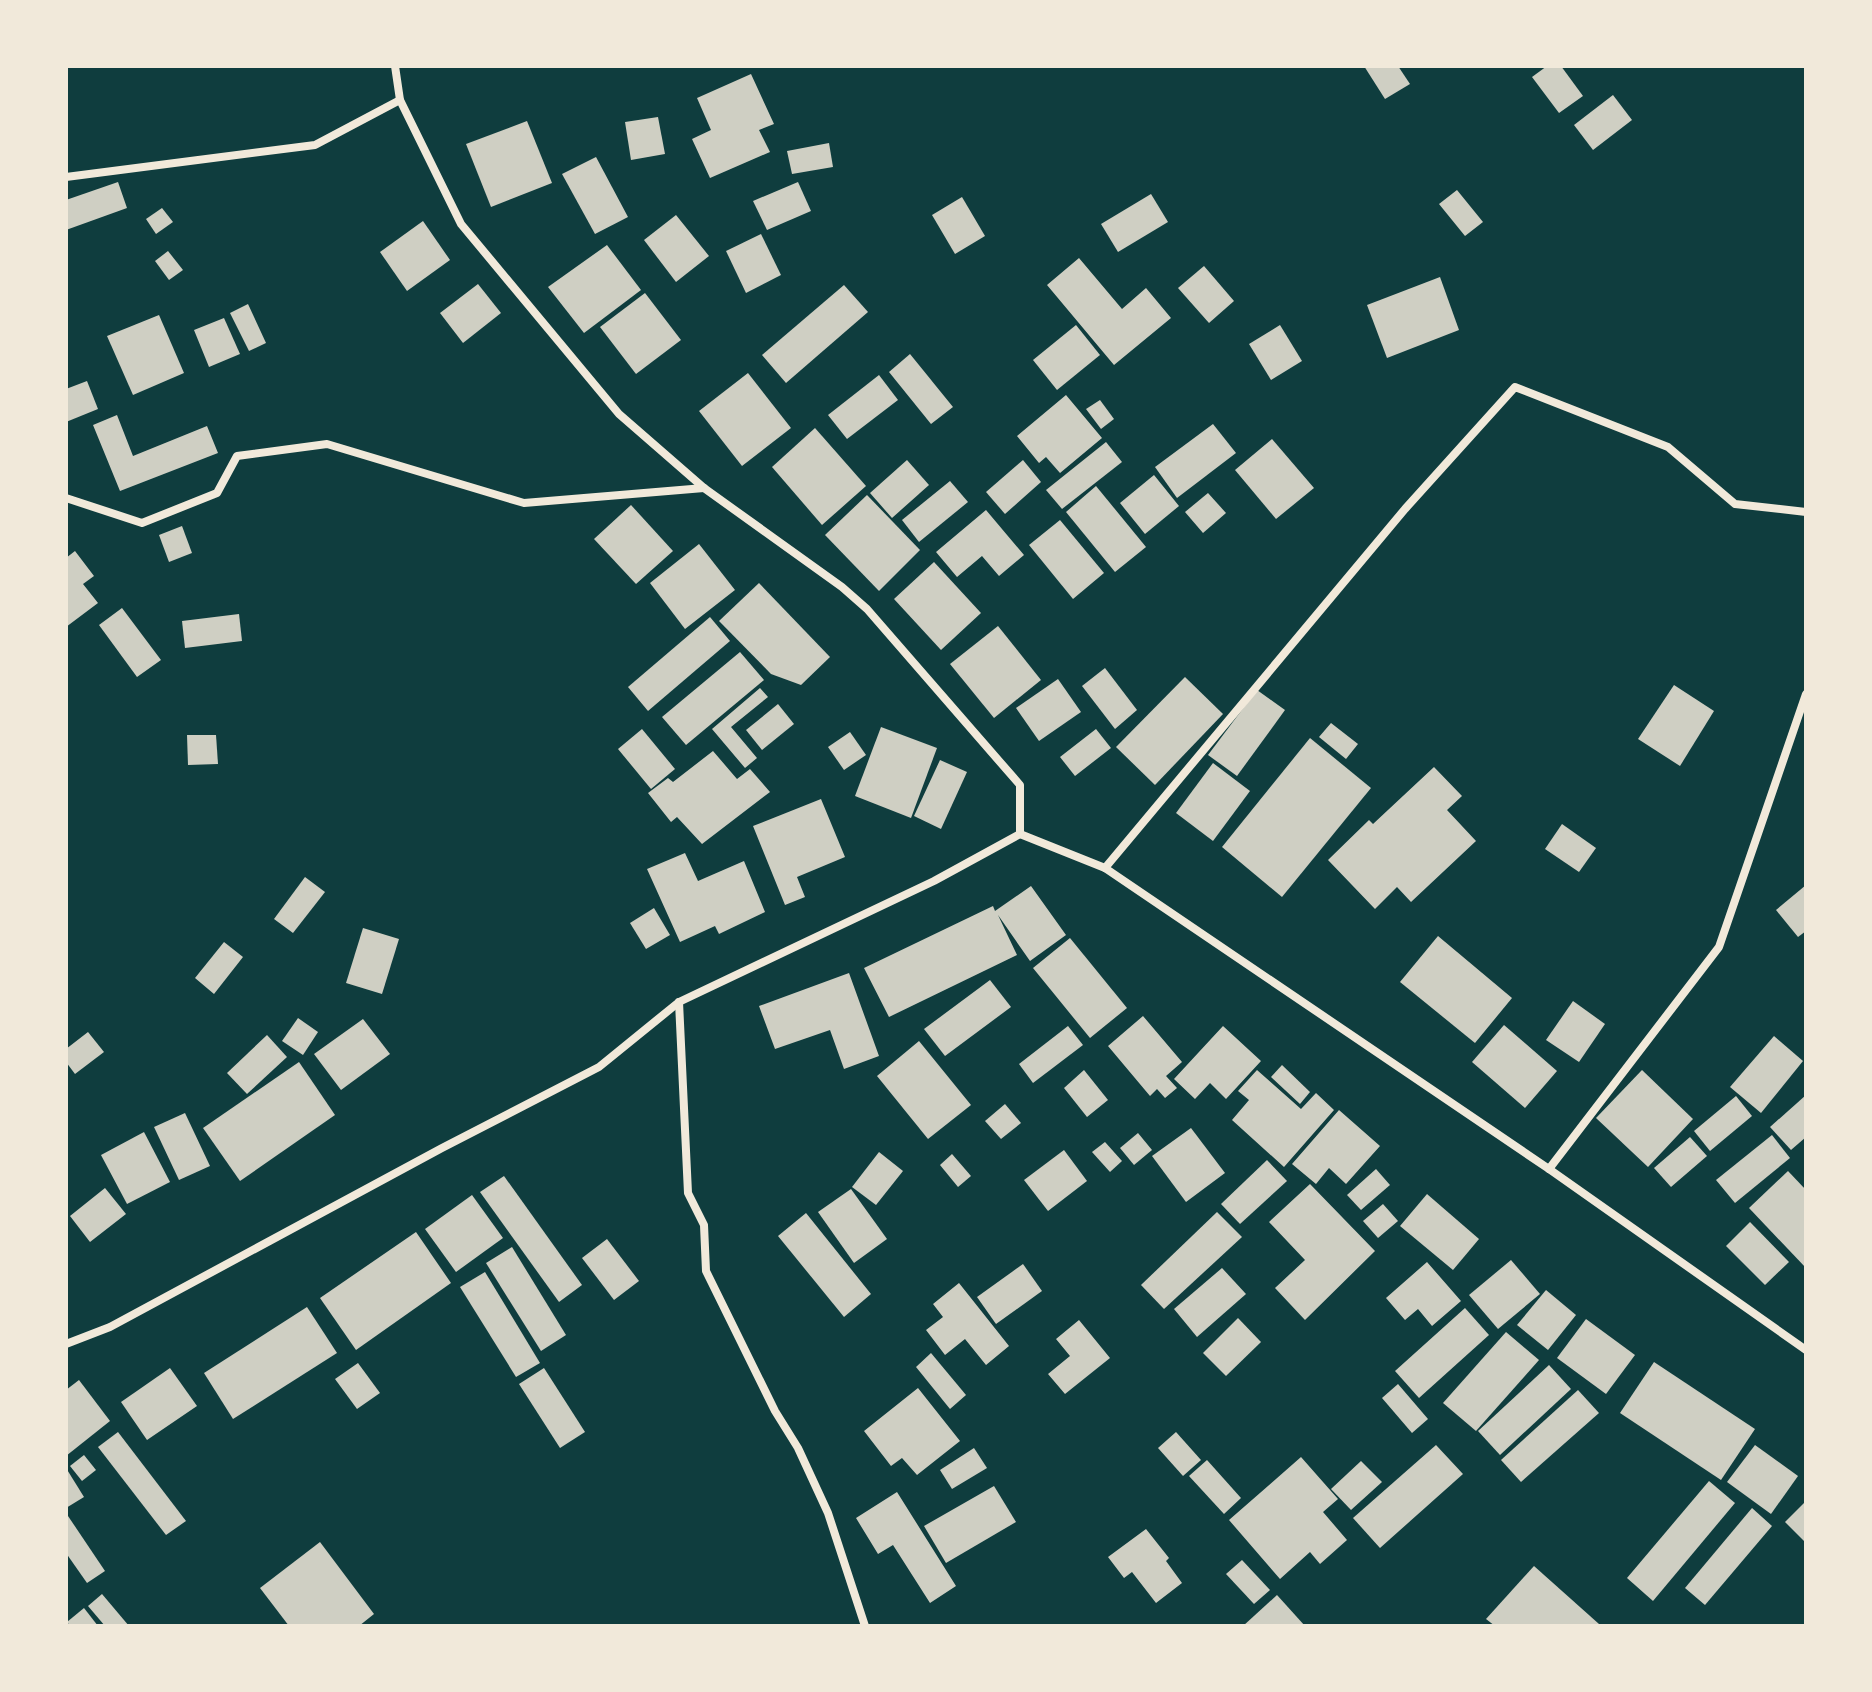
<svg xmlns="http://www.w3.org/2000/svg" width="1872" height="1692" font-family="'Exo 2',sans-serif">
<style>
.building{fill:#cfcfc3}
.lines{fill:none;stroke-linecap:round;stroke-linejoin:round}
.minor{stroke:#f1e9da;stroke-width:8}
</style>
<rect width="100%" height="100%" fill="#0f3d3e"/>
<g class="building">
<polygon points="1364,66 1398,66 1410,84 1385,99"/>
<polygon points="1547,66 1561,66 1583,96 1559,113 1532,77"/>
<polygon points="751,74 774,124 759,130 770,152 710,178 692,139 711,130 697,98"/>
<polygon points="1613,95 1632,120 1593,150 1574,125"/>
<polygon points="658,117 665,154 631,160 625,122"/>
<polygon points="527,121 552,183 491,207 466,144"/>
<polygon points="829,143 833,167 792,174 787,151"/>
<polygon points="596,157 628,217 595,234 562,174"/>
<polygon points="118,182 127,208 66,230 66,200"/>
<polygon points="798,182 811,211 767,230 753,201"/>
<polygon points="1457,190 1483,222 1465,236 1439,204"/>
<polygon points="1151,194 1168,222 1118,252 1101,224"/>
<polygon points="962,197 985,236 955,254 932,215"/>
<polygon points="162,208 173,222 156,234 146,219"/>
<polygon points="676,215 709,256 676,282 644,240"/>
<polygon points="423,221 450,260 407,291 380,252"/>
<polygon points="761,234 781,275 746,293 726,251"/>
<polygon points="607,245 641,290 584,333 548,287"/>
<polygon points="168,251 183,270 169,280 155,261"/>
<polygon points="1079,258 1122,309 1146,288 1171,318 1114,365 1047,285"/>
<polygon points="1204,266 1234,301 1209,323 1178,288"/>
<polygon points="1440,277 1459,330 1387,358 1367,305"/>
<polygon points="478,284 501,313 463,343 440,313"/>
<polygon points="844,285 868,312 786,383 762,355"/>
<polygon points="645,293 681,340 636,374 600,327"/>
<polygon points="248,304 266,343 249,351 230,313"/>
<polygon points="159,315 184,373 133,395 107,336"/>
<polygon points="224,318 240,354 209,367 194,330"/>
<polygon points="1076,325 1100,355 1057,390 1033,360"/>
<polygon points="1280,325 1302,361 1271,380 1249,344"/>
<polygon points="910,354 953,407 931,424 889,372"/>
<polygon points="748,373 791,428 742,466 699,411"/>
<polygon points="879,375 898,400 847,439 828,415"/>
<polygon points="87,381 98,409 66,422 66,389"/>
<polygon points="1066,395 1102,438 1060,473 1046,457 1039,463 1017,436"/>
<polygon points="1100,400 1114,419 1101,429 1086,409"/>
<polygon points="117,415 133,456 207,426 218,453 120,491 93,425"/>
<polygon points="1213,424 1236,453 1177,498 1155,467"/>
<polygon points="815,428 866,486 822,525 772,467"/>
<polygon points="1272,439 1314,488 1276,519 1235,470"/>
<polygon points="1106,442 1122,462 1062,509 1046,490"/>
<polygon points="907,460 929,485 892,518 870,493"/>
<polygon points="1023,460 1041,482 1005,514 986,492"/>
<polygon points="1154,475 1179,506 1145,534 1120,503"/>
<polygon points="950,481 968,502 919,542 902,520"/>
<polygon points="1096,486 1146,547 1115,572 1066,512"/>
<polygon points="1208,493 1226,513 1203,533 1185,512"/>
<polygon points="867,495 920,550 879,591 825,535"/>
<polygon points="631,505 673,551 636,584 594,539"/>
<polygon points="986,510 1024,555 999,576 982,556 957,577 936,552"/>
<polygon points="1060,520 1104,573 1073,599 1029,545"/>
<polygon points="182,526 192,553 169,562 159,535"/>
<polygon points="699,544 735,590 685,629 650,583"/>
<polygon points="75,551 94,576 83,584 98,603 66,627 66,558"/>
<polygon points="934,562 981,613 941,650 894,599"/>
<polygon points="759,583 830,657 801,685 771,674 719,621"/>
<polygon points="122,608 161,660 137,677 99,625"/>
<polygon points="239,614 242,641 185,648 182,621"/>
<polygon points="710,617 730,641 648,711 628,687"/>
<polygon points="998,626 1041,680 994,718 950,664"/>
<polygon points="740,652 764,680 686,745 662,717"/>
<polygon points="1105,668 1137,710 1115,729 1082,686"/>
<polygon points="1185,677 1223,714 1155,785 1116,747"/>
<polygon points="1058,679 1081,712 1039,741 1016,708"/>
<polygon points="1674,685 1714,711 1680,766 1638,739"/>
<polygon points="760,688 768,697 731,727 757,758 745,768 712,729"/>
<polygon points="1257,690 1285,710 1237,776 1208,755"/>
<polygon points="778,704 794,724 762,750 746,730"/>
<polygon points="1331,723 1358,744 1346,759 1319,737"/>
<polygon points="881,727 937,748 911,818 855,796"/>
<polygon points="642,729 675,769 651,789 618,749"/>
<polygon points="1096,729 1111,748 1075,776 1060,757"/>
<polygon points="850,732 866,755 844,770 828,747"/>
<polygon points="187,735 216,735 218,764 188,765"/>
<polygon points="1310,738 1371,788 1282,897 1222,847"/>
<polygon points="713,751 737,779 750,769 770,792 702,844 677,817 671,822 648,793 668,778 673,782"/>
<polygon points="940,760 967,772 941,829 914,816"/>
<polygon points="1213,763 1250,791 1213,841 1176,813"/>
<polygon points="1434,767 1462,796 1447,810 1476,841 1411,902 1397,887 1375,909 1328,860 1369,820 1373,824"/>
<polygon points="821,799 845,857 797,877 805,897 785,905 753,826"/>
<polygon points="1562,824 1596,848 1579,872 1545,849"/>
<polygon points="685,853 698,881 744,861 765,912 719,934 715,926 680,942 647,869"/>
<polygon points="305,877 325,892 293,933 274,919"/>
<polygon points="1806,885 1806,931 1798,937 1776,910"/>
<polygon points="1031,886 1066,935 1030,961 998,915 1017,955 889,1017 864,968 993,906 995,911"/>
<polygon points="654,908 670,935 646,949 630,923"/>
<polygon points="363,928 399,939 382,994 346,983"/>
<polygon points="1438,936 1512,998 1475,1043 1400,982"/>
<polygon points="1070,938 1127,1008 1090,1038 1033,968"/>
<polygon points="224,942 243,957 214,994 195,978"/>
<polygon points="849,973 879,1056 844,1069 830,1030 775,1049 759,1006"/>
<polygon points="990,980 1011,1007 945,1056 924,1029"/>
<polygon points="1573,1001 1605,1024 1579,1062 1546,1040"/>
<polygon points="1143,1016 1182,1062 1166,1076 1177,1088 1165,1098 1157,1089 1150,1096 1108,1046"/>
<polygon points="298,1018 318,1032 303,1055 282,1041"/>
<polygon points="363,1019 390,1054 341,1090 314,1054"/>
<polygon points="1504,1025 1557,1071 1525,1108 1472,1062"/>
<polygon points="1068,1026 1083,1045 1033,1083 1019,1064"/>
<polygon points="1223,1026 1261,1061 1226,1099 1210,1083 1195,1099 1174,1079"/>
<polygon points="88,1032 104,1052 75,1074 66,1062 66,1049"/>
<polygon points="267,1035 287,1057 247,1094 227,1073"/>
<polygon points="1774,1036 1803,1061 1761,1113 1730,1087"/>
<polygon points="919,1041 971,1105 928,1139 877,1076"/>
<polygon points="299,1062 335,1115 240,1181 203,1128"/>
<polygon points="1282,1065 1310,1092 1300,1104 1271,1077"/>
<polygon points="1084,1070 1108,1100 1087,1117 1064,1088"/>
<polygon points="1257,1070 1301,1109 1316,1093 1334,1110 1284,1167 1232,1120 1249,1100 1238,1091"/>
<polygon points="1642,1070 1693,1119 1648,1167 1596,1118"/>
<polygon points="1806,1095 1806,1137 1791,1150 1770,1127"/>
<polygon points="1736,1096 1752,1116 1710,1151 1694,1131"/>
<polygon points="1005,1104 1021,1123 1001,1139 985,1121"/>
<polygon points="1339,1110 1380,1146 1346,1184 1329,1168 1316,1184 1292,1164"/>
<polygon points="185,1113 210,1166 179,1180 154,1127"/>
<polygon points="1191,1128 1225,1173 1186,1202 1152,1156"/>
<polygon points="144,1132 170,1182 127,1204 101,1155"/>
<polygon points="1138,1133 1152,1150 1134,1165 1120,1148"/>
<polygon points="1772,1135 1790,1158 1735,1203 1716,1180"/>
<polygon points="1690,1137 1707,1156 1671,1187 1654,1168"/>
<polygon points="1105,1142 1122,1161 1110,1172 1092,1152"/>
<polygon points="1064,1150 1087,1181 1048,1211 1024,1180"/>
<polygon points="879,1152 903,1171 876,1205 852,1187"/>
<polygon points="952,1154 971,1176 958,1187 940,1165"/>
<polygon points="1267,1160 1287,1181 1240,1224 1221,1204"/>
<polygon points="1376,1169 1390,1185 1361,1210 1347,1195"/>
<polygon points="1788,1171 1806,1190 1806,1268 1749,1208"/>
<polygon points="504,1176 582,1285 559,1302 480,1192"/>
<polygon points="1310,1184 1375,1251 1305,1320 1275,1288 1305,1260 1269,1222"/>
<polygon points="105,1188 126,1214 90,1242 70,1216"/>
<polygon points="851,1189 887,1239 854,1263 818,1212"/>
<polygon points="1427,1194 1479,1239 1453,1270 1400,1226"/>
<polygon points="472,1195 503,1238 456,1272 425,1229"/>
<polygon points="1383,1204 1398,1221 1378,1238 1363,1221"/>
<polygon points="1217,1212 1242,1237 1164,1309 1141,1285"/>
<polygon points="806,1213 871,1294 844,1317 778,1236"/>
<polygon points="1750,1222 1789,1262 1765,1285 1726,1246"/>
<polygon points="416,1232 451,1283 356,1350 320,1298"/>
<polygon points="607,1239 639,1281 614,1300 582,1258"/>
<polygon points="512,1247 566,1335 541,1351 486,1263"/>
<polygon points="1511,1260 1540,1294 1498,1329 1469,1295"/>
<polygon points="1427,1262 1461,1301 1432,1326 1418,1309 1405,1320 1386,1298"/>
<polygon points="1023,1264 1042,1291 996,1324 977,1297"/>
<polygon points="1222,1268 1246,1294 1197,1337 1174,1309"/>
<polygon points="485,1272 540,1363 516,1377 460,1287"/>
<polygon points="959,1283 1009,1346 986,1365 965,1339 945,1355 926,1330 943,1317 933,1304"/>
<polygon points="1546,1290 1576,1315 1548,1350 1517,1325"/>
<polygon points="307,1307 337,1353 233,1419 204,1373"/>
<polygon points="1465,1308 1489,1335 1419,1398 1395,1371"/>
<polygon points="1238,1318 1261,1342 1226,1376 1203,1353"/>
<polygon points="1586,1319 1635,1355 1606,1394 1557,1358"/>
<polygon points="1079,1320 1110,1358 1065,1394 1048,1374 1070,1356 1056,1339"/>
<polygon points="1506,1332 1539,1360 1476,1431 1443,1403"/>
<polygon points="931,1353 966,1395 950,1409 916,1367"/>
<polygon points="1654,1362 1755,1429 1721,1480 1620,1413"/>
<polygon points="358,1363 380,1393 357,1409 335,1379"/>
<polygon points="1549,1365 1571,1389 1500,1455 1478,1431"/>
<polygon points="170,1368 197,1406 147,1440 121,1402"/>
<polygon points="544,1368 585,1432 560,1448 519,1384"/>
<polygon points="79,1380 110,1421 66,1456 66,1390"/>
<polygon points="1398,1384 1428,1419 1412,1433 1382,1398"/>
<polygon points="918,1388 960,1441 917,1475 902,1458 891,1466 864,1431"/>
<polygon points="1578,1390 1599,1413 1521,1482 1501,1460"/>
<polygon points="118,1432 186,1521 166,1535 98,1447"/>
<polygon points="1176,1432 1201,1460 1183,1476 1158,1448"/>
<polygon points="1436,1445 1463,1474 1380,1548 1353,1518"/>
<polygon points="1755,1445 1798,1476 1771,1514 1727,1482"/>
<polygon points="974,1448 987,1468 952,1489 940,1470"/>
<polygon points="84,1455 96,1470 82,1481 70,1466"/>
<polygon points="1301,1457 1338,1499 1323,1512 1347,1540 1320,1564 1310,1552 1280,1579 1229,1520"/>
<polygon points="1207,1460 1241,1498 1224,1514 1189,1476"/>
<polygon points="1361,1461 1382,1482 1351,1510 1331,1489"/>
<polygon points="66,1468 84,1497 66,1508"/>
<polygon points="1709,1481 1735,1503 1653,1601 1627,1578"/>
<polygon points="994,1486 1016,1522 946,1563 924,1526"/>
<polygon points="897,1492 956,1586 930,1603 893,1545 878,1554 856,1518"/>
<polygon points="1806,1501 1806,1543 1785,1522"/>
<polygon points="1752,1508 1772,1526 1705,1605 1685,1588"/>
<polygon points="66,1513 105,1571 87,1583 66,1553"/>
<polygon points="1146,1529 1169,1558 1166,1561 1182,1583 1156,1603 1132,1572 1124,1578 1108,1557"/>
<polygon points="320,1542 374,1614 359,1626 289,1626 260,1588"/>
<polygon points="1242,1560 1270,1590 1254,1604 1226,1574"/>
<polygon points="1534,1566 1599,1624 1598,1626 1495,1626 1486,1619"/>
<polygon points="102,1594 129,1626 105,1626 88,1606"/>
<polygon points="1277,1595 1305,1626 1243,1626"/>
<polygon points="84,1608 98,1626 70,1626 67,1622"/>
</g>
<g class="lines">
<g class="minor">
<polyline points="395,66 400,100 461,224 619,414 704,488 842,587 867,609 1020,785 1020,834"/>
<polyline points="66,177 315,145 400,100"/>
<polyline points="66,498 142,523 217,493 237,456 327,444 524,503 704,488"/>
<polyline points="1020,834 1105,868 1549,1169 1806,1350"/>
<polyline points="1105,868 1405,509 1515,387 1668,447 1735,504 1806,512"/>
<polyline points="679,1002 688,1193 704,1225 706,1271 775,1411 798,1448 828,1513 865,1626"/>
<polyline points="1549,1169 1719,947 1806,694"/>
<polyline points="66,1344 110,1327 442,1148 599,1067 679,1002 934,881 1020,834"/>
</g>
</g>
<rect width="1872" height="1692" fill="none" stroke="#f1e9da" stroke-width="136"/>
</svg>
